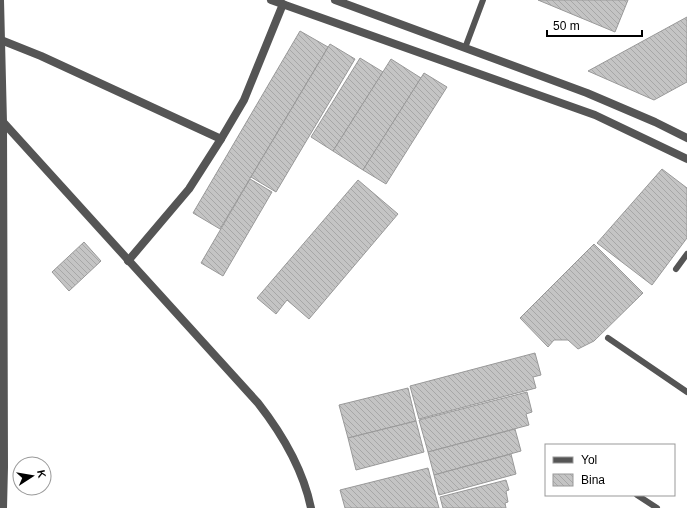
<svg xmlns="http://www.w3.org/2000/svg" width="687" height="508" font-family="Arial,sans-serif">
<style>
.building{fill:url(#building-back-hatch);stroke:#999}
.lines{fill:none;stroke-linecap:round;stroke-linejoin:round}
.service{stroke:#555;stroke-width:6}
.minor{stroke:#555;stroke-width:8}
.tertiary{stroke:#555;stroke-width:8}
</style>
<defs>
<pattern id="building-back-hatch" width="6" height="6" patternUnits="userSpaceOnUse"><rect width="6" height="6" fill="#c4c4c4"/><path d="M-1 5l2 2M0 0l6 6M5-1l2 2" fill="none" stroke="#a7a7a7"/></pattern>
</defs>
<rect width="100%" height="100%" fill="#fff"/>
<g class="building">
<polygon points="538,0 628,0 615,32"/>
<polygon points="687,17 687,82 654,100 588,71"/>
<polygon points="300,31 328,47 220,229 193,213"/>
<polygon points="330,44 355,59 276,192 251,177"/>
<polygon points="360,58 383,72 333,151 311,137"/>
<polygon points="391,59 421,78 363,170 333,151"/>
<polygon points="424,73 447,87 386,184 363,170"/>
<polygon points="662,169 687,188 687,238 652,285 597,243"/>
<polygon points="250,179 272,192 223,276 201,263"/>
<polygon points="358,180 398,214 309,319 287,300 276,314 257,298"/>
<polygon points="84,242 101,261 69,291 52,272"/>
<polygon points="594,244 643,293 594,341 578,349 568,340 554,340 548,347 520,318"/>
<polygon points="535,353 541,375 533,377 536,388 419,419 410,386"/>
<polygon points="408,388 416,421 348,438 339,405"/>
<polygon points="527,392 532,412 526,414 529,425 428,452 419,420"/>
<polygon points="416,421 424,452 356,470 348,438"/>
<polygon points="515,429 521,451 434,475 428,452"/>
<polygon points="511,454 516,474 439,495 434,475"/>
<polygon points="428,468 439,508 345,508 340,490"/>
<polygon points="506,480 509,490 506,491 508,502 505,503 506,508 443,508 440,497"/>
</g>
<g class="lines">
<g class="service">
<polyline points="465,48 483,0"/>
<polyline points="676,269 687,254"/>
<polyline points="608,338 687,392"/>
<polyline points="637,495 657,508"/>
</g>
<g class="minor">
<polyline points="1,40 41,56 221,139"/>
<path d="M0,122H3L258,403C283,435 303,469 311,508"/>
<polyline points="128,261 189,189 221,139 244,100 283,4"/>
</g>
<g class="tertiary">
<polyline points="0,0 3,122 4,467 3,508"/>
<polyline points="271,0 595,115 687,159"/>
<polyline points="335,0 587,93 655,122 687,138"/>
</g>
</g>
<rect x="545" y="444" width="130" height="52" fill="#ffffff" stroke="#999999"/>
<rect x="553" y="457" width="20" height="6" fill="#555555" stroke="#999999"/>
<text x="581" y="464" font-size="12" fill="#000000">Yol</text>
<rect x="553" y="474" width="20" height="12" fill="url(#building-back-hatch)" stroke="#999999"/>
<text x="581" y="484" font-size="12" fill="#000000">Bina</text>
<g transform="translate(32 476) rotate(78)"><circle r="19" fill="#ffffff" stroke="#999999"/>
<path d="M0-3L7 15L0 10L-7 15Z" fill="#000000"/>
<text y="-6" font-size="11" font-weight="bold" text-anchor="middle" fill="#000000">K</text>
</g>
<path d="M547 30v6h95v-6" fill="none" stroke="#000000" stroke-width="2"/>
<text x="553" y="30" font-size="12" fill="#000000" stroke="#ffffff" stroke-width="3" paint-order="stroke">50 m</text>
</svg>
